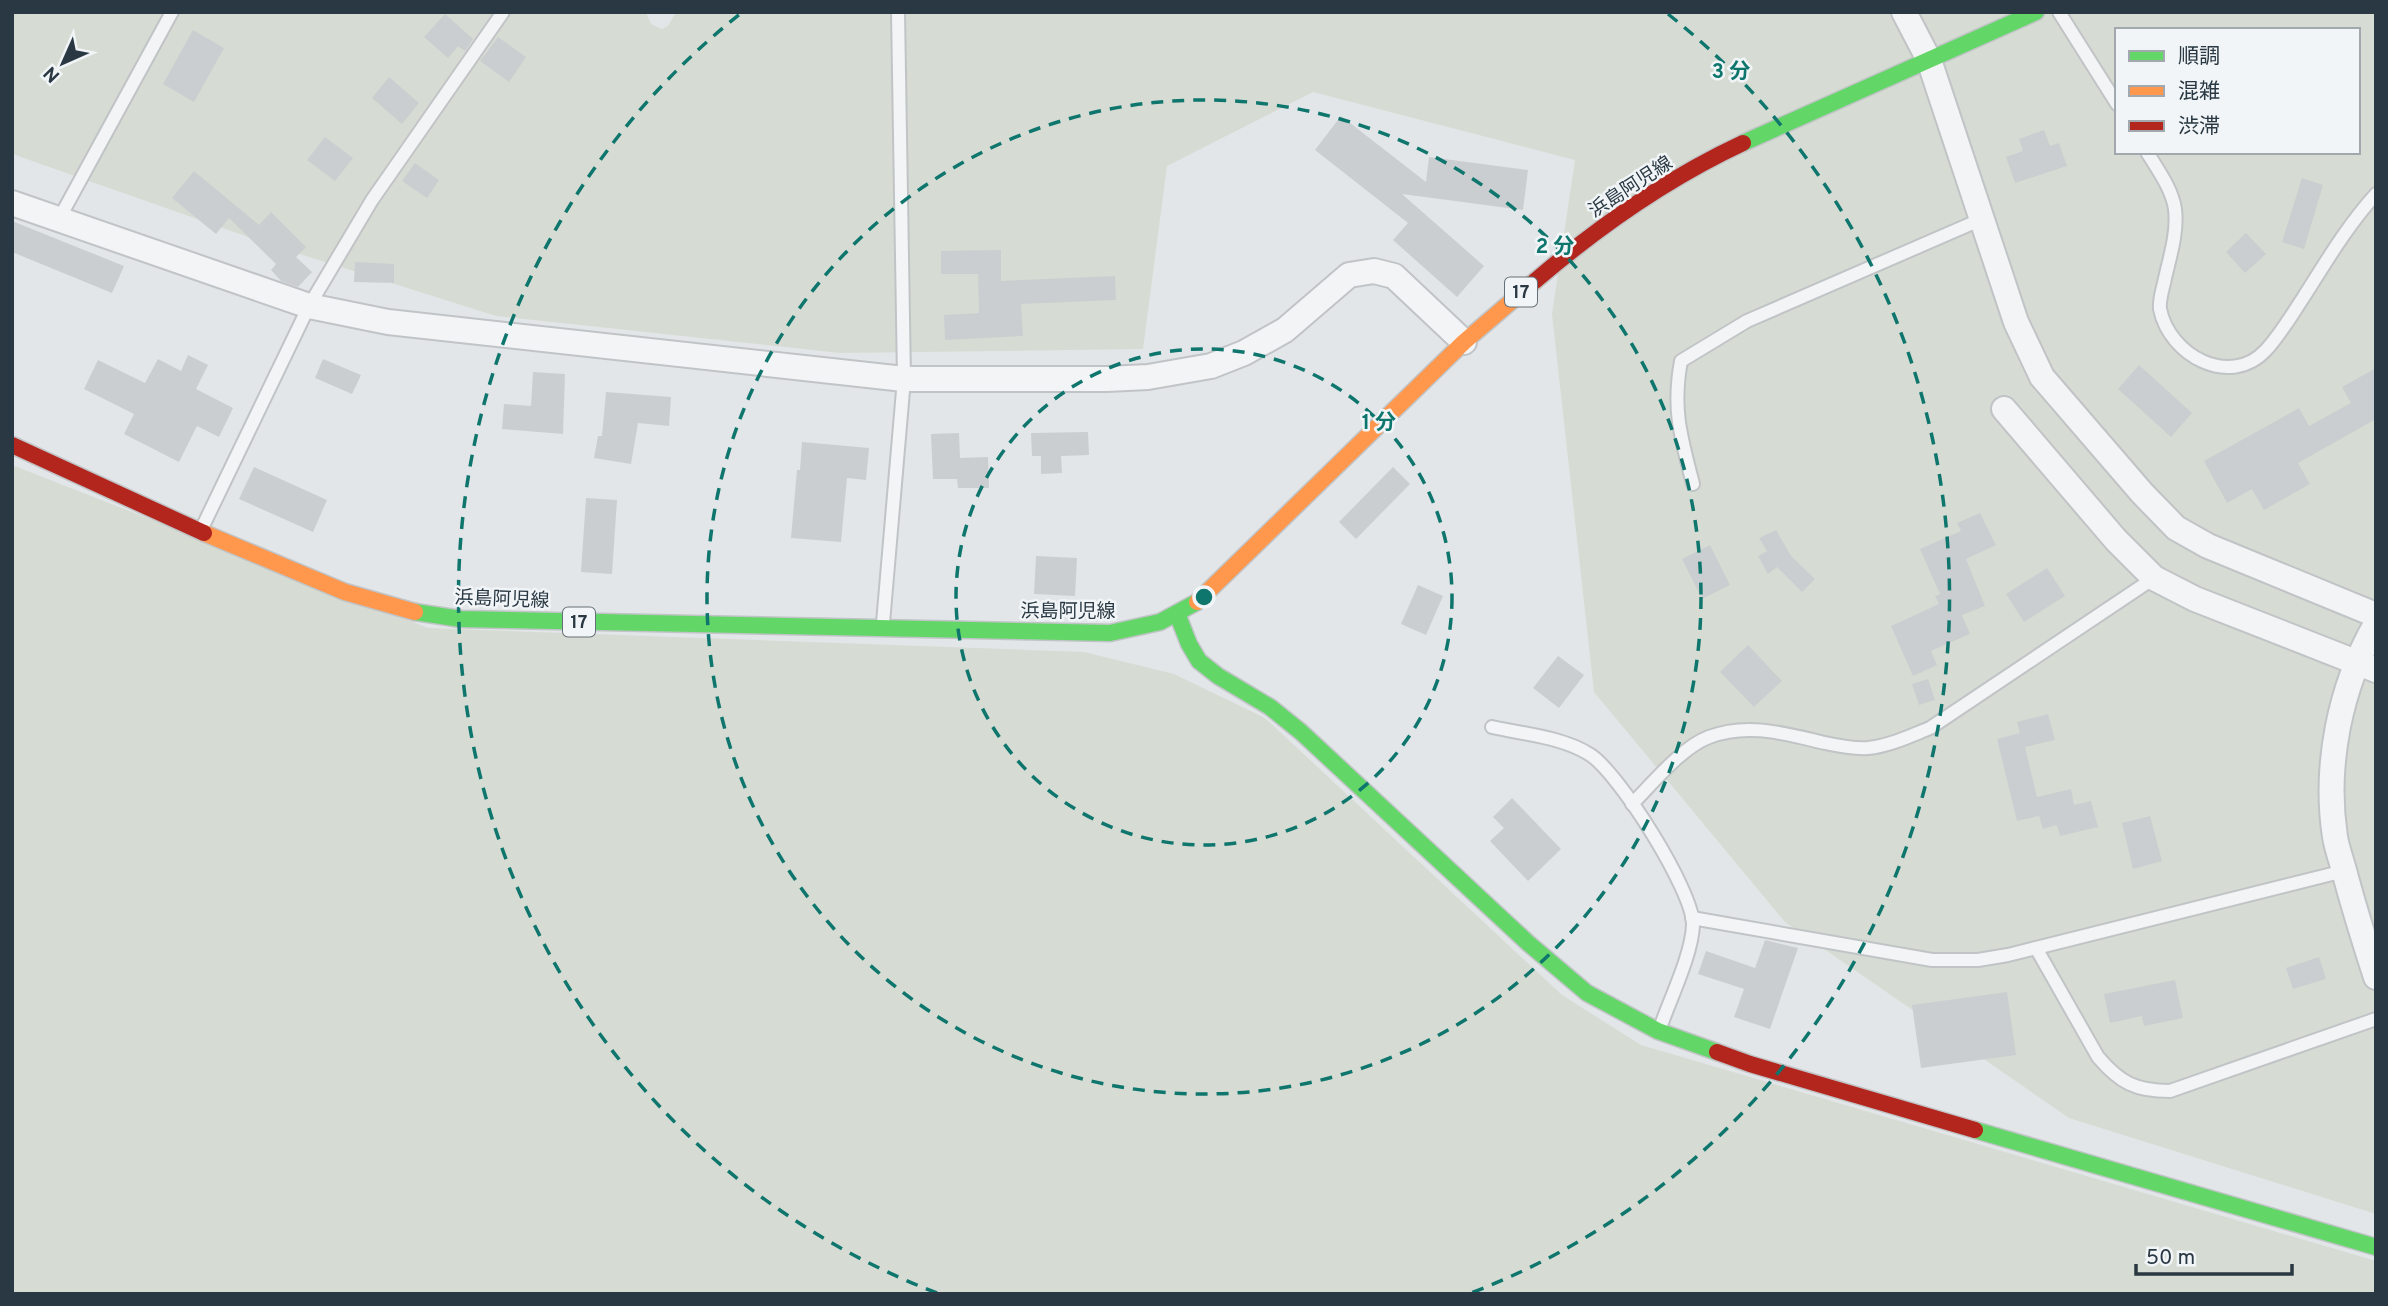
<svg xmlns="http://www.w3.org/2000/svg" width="2388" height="1306" font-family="Overpass,'Noto Sans JP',sans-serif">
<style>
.green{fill:#d6dcd3;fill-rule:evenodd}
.building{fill:#cbced0}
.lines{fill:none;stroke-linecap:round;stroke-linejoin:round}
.lane-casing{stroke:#c1c4c6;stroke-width:16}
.street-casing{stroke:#c1c4c6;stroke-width:28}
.fast-casing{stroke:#c1c4c6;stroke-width:19}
.slow-casing{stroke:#c1c4c6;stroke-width:19}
.jam-casing{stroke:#c1c4c6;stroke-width:19}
.lane{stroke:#f2f4f5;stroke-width:12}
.street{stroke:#f2f4f5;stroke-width:24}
.fast{stroke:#63d668;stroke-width:16}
.slow{stroke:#ff974d;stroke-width:16}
.jam{stroke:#b3261e;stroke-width:16}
.ring{fill:none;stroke:#0f766e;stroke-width:3.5;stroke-dasharray:12 9}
.labels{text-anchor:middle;stroke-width:5;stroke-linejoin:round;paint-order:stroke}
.shield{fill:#f1f5f7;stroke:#657178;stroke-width:2}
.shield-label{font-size:18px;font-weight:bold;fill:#293842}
.street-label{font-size:19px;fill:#293842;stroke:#f1f5f7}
.centre{fill:#0f766e;stroke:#f1f5f7;stroke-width:3.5}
.ring-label{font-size:21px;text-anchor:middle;font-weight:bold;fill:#0f766e;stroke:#f1f5f7;stroke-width:5;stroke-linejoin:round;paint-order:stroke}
</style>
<rect width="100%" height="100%" fill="#e3e6e8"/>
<g class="green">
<path d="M12,12H646L651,24L662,29L668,26L676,12H2376V1214L2069,1118L1785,922L1594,692L1552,314L1575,160L1313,92L1167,166L1143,349L840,353L496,316L265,243L18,156L12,153ZM2117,30H2358V152H2117Z"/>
<polygon points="12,465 428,628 1084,652 1174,674 1265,718 1562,995 1641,1045 2376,1261 2376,1294 12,1294"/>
</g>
<g class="building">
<polygon points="445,14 473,39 465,51 458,46 448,58 424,37"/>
<polygon points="193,30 224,48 194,102 163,84"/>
<polygon points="498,37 526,57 509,82 480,61"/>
<polygon points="389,77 419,103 402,124 372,98"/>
<polygon points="1341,116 1426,182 1429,157 1528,170 1523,210 1402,194 1484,266 1457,297 1393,240 1408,223 1315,150"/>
<polygon points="2044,130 2050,146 2059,143 2067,166 2015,183 2006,157 2023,151 2019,139"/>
<polygon points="325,137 353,158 335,181 307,160"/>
<polygon points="415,163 439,180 427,198 402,181"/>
<polygon points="194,171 259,225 271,212 306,247 296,257 312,272 298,287 281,281 271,270 276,264 229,218 216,234 172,198"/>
<polygon points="2302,178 2323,185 2304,249 2282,242"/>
<polygon points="12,221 124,266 112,293 12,252"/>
<polygon points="2246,233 2266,254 2245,273 2226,252"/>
<polygon points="1001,250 1001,281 1115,276 1116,300 1021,304 1023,336 945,340 944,315 979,313 978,274 941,274 941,251"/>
<polygon points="355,262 394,264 394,283 354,282"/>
<polygon points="188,355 208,365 196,389 233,408 219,437 197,426 179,462 124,434 134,414 84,389 98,360 145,383 158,359 181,371"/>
<polygon points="323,359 361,375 352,394 315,378"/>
<polygon points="2139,365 2192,413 2171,437 2118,389"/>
<polygon points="2376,368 2376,419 2298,463 2310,484 2264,510 2252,489 2227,503 2204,461 2299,408 2309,426 2351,403 2342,387"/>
<polygon points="533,372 565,374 563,434 502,429 504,404 531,406"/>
<polygon points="606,392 671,397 669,426 638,423 631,464 594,458 598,436 602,436"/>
<polygon points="1088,432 1089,455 1061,456 1062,473 1041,474 1041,456 1032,456 1031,433"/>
<polygon points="959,433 960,458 988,457 989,488 958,488 957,479 933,479 931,434"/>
<polygon points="802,442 869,448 866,480 847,478 841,542 791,538 797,470 800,470"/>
<polygon points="254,467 327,500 313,532 239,499"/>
<polygon points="1393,467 1410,484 1356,539 1339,522"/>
<polygon points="586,498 617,500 612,574 581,572"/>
<polygon points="1980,513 1996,545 1966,559 1985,606 1962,615 1970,634 1931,651 1937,665 1913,676 1891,626 1939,604 1935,596 1940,594 1920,549 1961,531 1957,523"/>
<polygon points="1776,530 1791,556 1815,579 1802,592 1777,567 1768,574 1758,556 1767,551 1759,538"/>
<polygon points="1710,545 1730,585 1702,599 1682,559"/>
<polygon points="1036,556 1077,558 1075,596 1034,594"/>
<polygon points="2047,568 2065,596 2024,622 2006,594"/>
<polygon points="1418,585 1443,596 1426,635 1401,624"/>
<polygon points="1748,645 1782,681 1754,707 1720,672"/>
<polygon points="1558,656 1584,675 1559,708 1533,688"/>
<polygon points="1928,679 1935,700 1919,705 1912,684"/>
<polygon points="2048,714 2055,740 2025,747 2037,797 2071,789 2074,805 2091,801 2098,827 2060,836 2057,825 2043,829 2039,816 2017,821 1997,739 2020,733 2017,722"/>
<polygon points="1512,798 1561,849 1528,881 1490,841 1504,828 1493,817"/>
<polygon points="2150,816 2162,861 2133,869 2122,823"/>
<polygon points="1765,940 1798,948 1770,1029 1734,1017 1744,989 1698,974 1706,951 1755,968"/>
<polygon points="2319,957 2326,979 2293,989 2286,968"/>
<polygon points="2175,980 2183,1018 2144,1026 2142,1016 2110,1023 2104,994"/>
<polygon points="2007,992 2016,1055 1921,1068 1912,1005"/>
</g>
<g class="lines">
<defs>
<g id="lane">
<polyline points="2059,12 2117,104"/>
<path d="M2147,152C2158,170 2172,189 2175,209C2178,234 2169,259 2164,283C2162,291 2159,301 2160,309C2169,355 2230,389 2266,350C2280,335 2291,316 2303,298C2326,262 2347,226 2376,194"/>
<polyline points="59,219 172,12"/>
<path d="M1693,484C1681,438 1672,409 1681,361L1747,321L1982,219"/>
<polyline points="202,528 309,306 372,200 503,12"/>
<polyline points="883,623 904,379 898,12"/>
<path d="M1492,727C1523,734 1562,737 1589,754C1618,771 1694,892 1693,925C1692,955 1669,1001 1659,1031"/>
<path d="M1632,804C1653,783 1682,747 1709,737C1748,722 1786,734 1825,743C1839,746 1854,749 1868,748C1889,746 1910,736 1930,728L2154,578"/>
<polyline points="1692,918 1932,960 1978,960 2008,955 2344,871"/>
<path d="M2036,948L2098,1057C2120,1083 2136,1091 2170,1091L2376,1019"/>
</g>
<g id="street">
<polyline points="1904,12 1929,60 2016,322 2042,377 2142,493 2176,528 2208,546 2376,615"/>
<polyline points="12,203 309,306 388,322 904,379 1107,379 1148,377 1211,366 1244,353 1285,330 1349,275 1374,271 1394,276 1464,342"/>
<polyline points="2004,409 2116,540 2154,578 2195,599 2376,670"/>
<path d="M2376,624C2340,687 2324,765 2335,837C2337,849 2342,862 2345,874C2354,908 2365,943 2376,977"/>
</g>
<g id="fast">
<polyline points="1743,143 2036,12"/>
<polyline points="415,612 461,619 1110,633 1160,622 1197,602"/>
<polyline points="1178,616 1189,644 1199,661 1218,676 1270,707 1301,732 1528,943 1587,993 1658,1031 1717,1052"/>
<polyline points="1975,1130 2376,1247"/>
</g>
<g id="slow">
<polyline points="204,533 345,592 415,612"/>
<polyline points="1197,602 1464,342 1535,281"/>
</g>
<g id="jam">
<path d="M1535,281C1598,227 1668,178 1743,143"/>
<polyline points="12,445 204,533"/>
<polyline points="1717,1052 1750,1064 1975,1130"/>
</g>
</defs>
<use href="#lane" class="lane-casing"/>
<use href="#street" class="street-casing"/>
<use href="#fast" class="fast-casing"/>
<use href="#slow" class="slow-casing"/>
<use href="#jam" class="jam-casing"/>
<use href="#lane" class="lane"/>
<use href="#street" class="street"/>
<use href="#fast" class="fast"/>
<use href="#slow" class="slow"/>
<use href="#jam" class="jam"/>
</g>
<g class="ring">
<circle cx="1204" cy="597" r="248"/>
<circle cx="1204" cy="597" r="497"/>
<path d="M937 1293A745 745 0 0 1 740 14M1668 14A745 745 0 0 1 1471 1293"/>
</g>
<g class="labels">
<g class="shield">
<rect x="1505" y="277.5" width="32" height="29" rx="5"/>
<rect x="563" y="607.5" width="32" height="29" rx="5"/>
</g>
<g class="shield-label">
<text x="1521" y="298">17</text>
<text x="579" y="628">17</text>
</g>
<g class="street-label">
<text transform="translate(1630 186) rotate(-33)" y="7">浜島阿児線</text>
<text transform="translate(502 598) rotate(2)" y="7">浜島阿児線</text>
<text x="1068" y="617">浜島阿児線</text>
</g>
</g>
<circle cx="1204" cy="597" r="10" class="centre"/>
<g class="ring-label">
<text x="1731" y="78">3 分</text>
<text x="1555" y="253">2 分</text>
<text x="1379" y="429">1 分</text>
</g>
<rect width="2388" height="1306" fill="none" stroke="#293842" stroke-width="28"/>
<rect x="2115" y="28" width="245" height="126" fill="#f1f5f7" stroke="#a1a9af" stroke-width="2"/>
<rect x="2129" y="51" width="35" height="10" fill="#63d668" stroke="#a1a9af" stroke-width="2"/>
<text x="2178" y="63" font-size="21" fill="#293842">順調</text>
<rect x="2129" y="86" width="35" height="10" fill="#ff974d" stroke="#a1a9af" stroke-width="2"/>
<text x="2178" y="98" font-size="21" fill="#293842">混雑</text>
<rect x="2129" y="121" width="35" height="10" fill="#b3261e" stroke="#a1a9af" stroke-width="2"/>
<text x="2178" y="133" font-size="21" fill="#293842">渋滞</text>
<g transform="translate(63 63) rotate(225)" stroke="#f1f5f7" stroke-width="5" paint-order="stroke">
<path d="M0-5L12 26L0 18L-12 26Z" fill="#293842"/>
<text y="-10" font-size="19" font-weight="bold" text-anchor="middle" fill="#293842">N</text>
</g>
<path d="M2136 1264v10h156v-10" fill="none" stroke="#293842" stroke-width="3.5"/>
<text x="2146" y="1264" font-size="21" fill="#293842" stroke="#f1f5f7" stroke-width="5" paint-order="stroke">50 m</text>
</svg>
